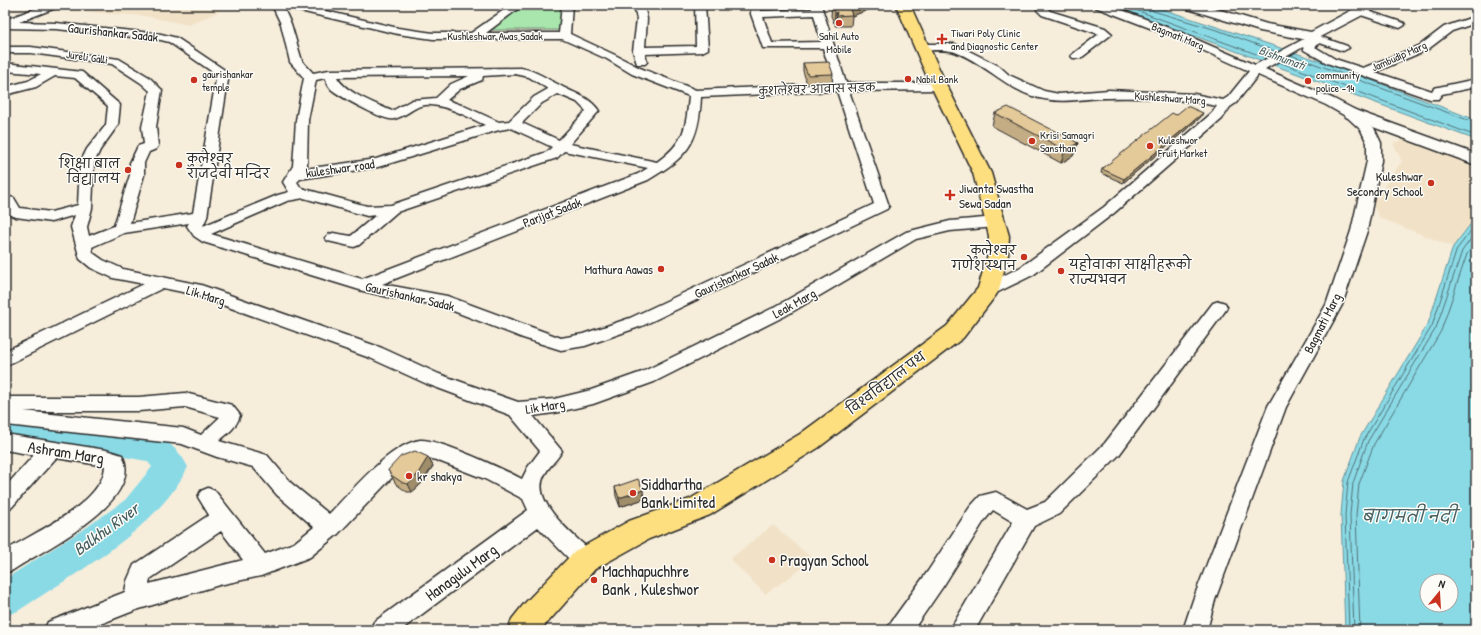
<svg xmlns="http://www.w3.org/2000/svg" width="1481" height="635" font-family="'Patrick Hand','Playpen Sans Deva',sans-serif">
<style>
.built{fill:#f1e2c7}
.green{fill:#a9e6ad;stroke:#6a886c}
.water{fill:#8adae6;stroke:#64949b;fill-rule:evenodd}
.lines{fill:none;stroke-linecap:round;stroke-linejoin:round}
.shore{stroke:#517176;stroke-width:1}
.river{fill:#8adae6;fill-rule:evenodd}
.street-casing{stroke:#2b2b2b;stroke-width:3}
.secondary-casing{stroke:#2b2b2b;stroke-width:3}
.primary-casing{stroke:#2b2b2b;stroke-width:3}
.street{fill:#fdfcf7;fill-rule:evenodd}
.secondary{fill:#fdfcf7;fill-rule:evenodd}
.primary{fill:#fedf80;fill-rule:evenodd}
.wall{fill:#c4ad84;stroke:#2b2b2b}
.shaded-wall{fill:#a08d6b;stroke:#2b2b2b}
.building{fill:#e4c999;stroke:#2b2b2b}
.poi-dot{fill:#c8321e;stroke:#fdfcf7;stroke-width:1.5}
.labels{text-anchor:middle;stroke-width:3;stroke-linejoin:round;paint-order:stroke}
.far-poi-label{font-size:11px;fill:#2b2b2b;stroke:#fdfcf7;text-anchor:start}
.far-street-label{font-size:11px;fill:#2b2b2b;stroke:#fdfcf7}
.far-water-label{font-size:12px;font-style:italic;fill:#486063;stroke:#fdfcf7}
.street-label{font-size:13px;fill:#2b2b2b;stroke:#fdfcf7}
.poi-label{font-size:13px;fill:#2b2b2b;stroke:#fdfcf7;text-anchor:start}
.near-street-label{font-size:16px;fill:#2b2b2b;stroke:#fdfcf7}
.near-poi-label{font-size:16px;fill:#2b2b2b;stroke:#fdfcf7;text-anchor:start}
.near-water-label{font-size:17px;font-style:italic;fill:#486063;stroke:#fdfcf7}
</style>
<rect width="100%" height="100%" fill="#f6eddb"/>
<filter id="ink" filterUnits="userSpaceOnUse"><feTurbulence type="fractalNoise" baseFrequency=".025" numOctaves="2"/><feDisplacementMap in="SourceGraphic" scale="8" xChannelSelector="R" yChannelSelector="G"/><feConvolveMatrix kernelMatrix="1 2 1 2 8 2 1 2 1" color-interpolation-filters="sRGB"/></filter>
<g filter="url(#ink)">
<g class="built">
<polygon points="56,5 203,5 222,10 189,25 145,16 45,9"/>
<polygon points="1410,138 1476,162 1476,217 1453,247 1380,218 1372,204 1402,161 1393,143"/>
<polygon points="773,525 814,560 765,594 730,559"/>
</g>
<polygon class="green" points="522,5 565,5 566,30 490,30"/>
<g class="water">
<polygon points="1111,5 1147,5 1162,9 1326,63 1476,120 1476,140"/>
<path d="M1476,217V630H1345L1341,515L1344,481L1360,437L1428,324L1453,247ZM1427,581H1451V605H1427Z"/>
</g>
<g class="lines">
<g class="shore">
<polyline points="1122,5 1267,58"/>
<polyline points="1150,5 1153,11 1220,31 1277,52"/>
<polyline points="1291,55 1476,123"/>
<polyline points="1279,62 1476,136"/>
<polyline points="1349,630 1345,515 1348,482 1364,439 1432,326 1457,249 1476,224"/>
<polyline points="1354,630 1350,515 1353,483 1368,441 1436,328 1462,251 1476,232"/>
<polyline points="1360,630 1356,515 1359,484 1374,444 1441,331 1467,254 1476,242"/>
</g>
<path class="river" d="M5,412L156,437C171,442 181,453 188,467C156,531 75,573 18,611L5,616V579L87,527L125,500L152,467L147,461L5,436Z"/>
<defs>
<g id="street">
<path d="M44,5H59L58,7L19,22L56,23L161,34L177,38L226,71L228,80L207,217L203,226L278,195L289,192L283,182L293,166L296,120L304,78L290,62L281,24L272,5H300L398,28L433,33H471L511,5H523L486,33H559L562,5H572L570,34L615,55L640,68L696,90L834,84L823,48H763L751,14V5H761V11L812,9L811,5H821L846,83H943L945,86L939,90L849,91L889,206L887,209L642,326L585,346L561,350L523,338L438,305L397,299L363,291L203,242L194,236L187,226L189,223L124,233L92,247L93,253L103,260L123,269L201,285L382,348L439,374L518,402L554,399L591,390L642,372L773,308L906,232L950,221L996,217L1001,219L1004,222L1001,225L996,227L950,231L916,239L785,316L654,382L593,404L554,413L533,416L562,451C557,460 548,467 544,476C530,502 576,537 593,553L596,560L593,567L585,570L577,567L538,527L401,630H370L374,622L528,510L523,499L485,479L436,460L422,456L405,464L338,534L310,557L261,576L219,585L136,610L85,630H44L48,622L125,592L127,581L134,565L209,515L198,497L201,491L208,488L215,491L265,554L294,543L314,527L277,495L253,467L217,457L182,444L6,425L5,397H139L185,393L232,405L240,415C237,427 227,434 219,441L267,455L291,483L329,514C351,492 390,444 420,440C437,438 505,470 522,479L528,467L540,451L510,415L427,384L370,358L192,294L163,288L5,366V351L144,284L113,278L91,268L80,259L71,227L75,215L51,222L16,217L11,215L5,210V196L14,198L20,208L51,212L78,205L80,163L87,149L106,125L108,106L75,78L55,76L36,87L5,95V87L28,81L41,74L5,71V63L82,72L120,105L118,125L100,150L94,163L92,208L87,227L89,236L114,226L130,175V163L138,146L144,144L142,127L150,91L141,83L112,64L31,53H5V47H31L119,59L149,77L162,90L156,127L158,146L156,149L149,152L144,163V175L130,223L193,213L216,80V75L214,73L169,42L161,40L56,29L5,28V20ZM283,7L398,34L433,39H562L607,59L632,74L689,96C686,128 685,142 657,162L570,144L599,111C589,96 575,94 561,86C547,79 537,71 521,68L329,70L313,73L302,61L291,24ZM814,15L821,42L772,43L763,17ZM515,74L529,77L548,89L534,97L509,121L499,122L464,106L447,100L460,89L482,80L483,76ZM469,76L451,84L436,98L412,100L392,111C376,104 344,92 337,77ZM325,78C327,82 328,86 331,89C339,96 385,122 394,119C408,116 416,103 431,105C451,107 468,117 485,125L376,159L305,169L307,166L308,120L316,80ZM837,91L874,204L630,318L583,334L561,338L447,296L382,284L648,180C687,157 699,144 701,97ZM558,94L577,102L586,111L559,140L522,123L542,103ZM511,128L552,147L547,152L391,205L367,206L301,188L297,182L300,179L378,167L499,130ZM564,151L648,168L638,174L362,279L211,234L287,201L304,198L367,216L376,215L351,236L333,233L328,235L325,238L328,241L354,247L359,245L397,212L557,158ZM185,407L220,417L201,435L183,428L24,411H139ZM221,531L243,560L149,584L150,579Z"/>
<polygon points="634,5 644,5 647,19 645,47 696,46 695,5 705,5 708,49 702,52 645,54 647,62 645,64 637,64 633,51 637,19"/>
<polygon points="1039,5 1052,5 1048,9 1050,11 1105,28 1112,34 1081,58 1073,58 1071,56 1073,54 1099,34 1042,15 1037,10"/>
<path d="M1094,5H1109L1179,32L1255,65L1313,34L1347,46L1349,48L1343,51L1320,43L1315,47L1335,59L1363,68L1419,46L1444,27L1476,16V23L1452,31L1427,50L1375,72L1432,91L1434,88L1476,79V87L1442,94L1438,99H1430L1327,63L1304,50L1303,47L1265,69L1334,99L1357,111L1374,128L1381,143V161L1367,231L1342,305L1286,407L1215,600L1207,630H1183L1193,600L1268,406L1326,305L1351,231L1367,161V143L1361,130L1347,117L1326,105L1258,75L1236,103L1230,107L1222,119L1114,213L1033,275L994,294L988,296L982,294L980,290L982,286L1021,267L1104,207L1212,113L1217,106C1182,99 1144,97 1109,98C1083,98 1065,104 1039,98C1007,90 985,63 955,52C945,48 919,53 914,46L916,44H955L999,66L1009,75L1044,91L1059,94L1109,90L1194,94L1223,100L1228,97L1249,71L1171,36L1095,7Z"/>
<polygon points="1359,8 1404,23 1405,25 1400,28 1355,13 1354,11 1355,9"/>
<polygon points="1219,301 1225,303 1227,307 1225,311 1119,455 1059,514 1034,526 975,630 950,630 1013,522 993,510 984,521 944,585 913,630 887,630 891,622 928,571 970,507 980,496 996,492 1027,509 1045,502 1105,443 1213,303"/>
<path d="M5,434L106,450L122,455C146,502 42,550 13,570L5,573V551C34,532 103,504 105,466L56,458L12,507L5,510V487L34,455L5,450Z"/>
</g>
<g id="secondary">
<polygon points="1183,5 1204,5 1267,24 1311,32 1361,5 1378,5 1376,8 1313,41 1260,31 1185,8"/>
<polygon points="1352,109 1476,154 1476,165 1346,117 1344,114 1346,111"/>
</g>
<polygon id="primary" points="896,5 910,5 947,86 991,173 1009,236 1008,255 999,290 996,295 963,338 818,448 710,515 649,539 595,569 541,630 508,630 512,619 524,604 575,551 629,521 690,499 800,434 947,326 978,288 988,255 989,236 973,173 931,86"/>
</defs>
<use href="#street" class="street-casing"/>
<use href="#secondary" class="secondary-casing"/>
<use href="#primary" class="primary-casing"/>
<use href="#street" class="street"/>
<use href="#secondary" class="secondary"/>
<use href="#primary" class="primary"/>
</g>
<g class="wall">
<polygon points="832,5 881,5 852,16 851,26 835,26 836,22 834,23 831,16"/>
<polygon points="803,63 833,74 832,83 807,84 803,71"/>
<polygon points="995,113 1078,143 1073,156 1061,163 992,126"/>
<polygon points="1176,115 1201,117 1123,183 1101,173 1102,169"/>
<polygon points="428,457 433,466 421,484 412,492 407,492 396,484 388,470"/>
<polygon points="615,487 644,499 620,507 616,496"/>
</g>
<g class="shaded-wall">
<polygon points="855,5 881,5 852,16 849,7"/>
<polygon points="837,12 836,22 834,23 835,13"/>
<polygon points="1203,113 1201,117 1123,183 1124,179"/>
<polygon points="1078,143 1073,156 1061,163 1065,150"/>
<polygon points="428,457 433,466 421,484 412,492 408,484"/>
<polygon points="643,490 644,499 620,507 619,498"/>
</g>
<g class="building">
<polygon points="832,5 855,5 849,7 852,15 836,16 837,12 835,13"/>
<polygon points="829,62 833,74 808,75 803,63"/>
<polygon points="1187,106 1203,113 1124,179 1102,169 1172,113 1176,115"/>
<polygon points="1008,107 1078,143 1065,150 995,113"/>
<polygon points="415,451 428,457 417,475 408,484 403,483 391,475 388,470 401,456"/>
<polygon points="638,479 643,490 619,498 615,487"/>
</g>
</g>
<g class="poi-dot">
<circle cx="839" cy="23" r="4"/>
<path d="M940 33h4v4h4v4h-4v4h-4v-4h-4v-4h4z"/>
<circle cx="908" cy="79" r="4"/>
<circle cx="194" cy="80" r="4"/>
<circle cx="1308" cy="81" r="4"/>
<circle cx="1032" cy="141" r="4"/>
<circle cx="1150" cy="146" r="4"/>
<circle cx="179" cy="165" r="4"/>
<circle cx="128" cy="170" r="4"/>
<circle cx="1431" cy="183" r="4"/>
<path d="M948 189h4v4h4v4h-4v4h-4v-4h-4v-4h4z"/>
<circle cx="1024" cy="257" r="4"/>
<circle cx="661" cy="269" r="4"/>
<circle cx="1061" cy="271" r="4"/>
<circle cx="409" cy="476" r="4"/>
<circle cx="633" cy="493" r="4"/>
<circle cx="772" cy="560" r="4"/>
<circle cx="594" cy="580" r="4"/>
</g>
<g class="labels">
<g class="far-poi-label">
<text x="951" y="37">Tiwari Poly Clinic<tspan x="951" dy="13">and Diagnostic Center</tspan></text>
<text x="839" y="40" text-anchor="middle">Sahil Auto<tspan x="839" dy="13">Mobile</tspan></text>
<text x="202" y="78">gaurishankar<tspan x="202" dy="13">temple</tspan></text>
<text x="1316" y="79">community<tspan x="1316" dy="13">police -14</tspan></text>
<text x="916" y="83">Nabil Bank</text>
<text x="1040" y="139">Krisi Samagri<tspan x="1040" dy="13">Sansthan</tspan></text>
<text x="1158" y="144">Kuleshwor<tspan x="1158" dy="13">Fruit Market</tspan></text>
</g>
<g class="far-street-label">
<text x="495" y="40">Kushleshwar Awas Sadak</text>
<text transform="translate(1178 36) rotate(22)" y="4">Bagmati Marg</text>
<text transform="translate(1399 56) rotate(-24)" y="4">Jambudip Marg</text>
<text transform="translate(87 57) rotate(8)" y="4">Jureli Galli</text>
<text transform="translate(817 89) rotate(-2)" y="4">कुशलेश्वर आवास सडक</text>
<text transform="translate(1170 98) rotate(4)" y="4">Kushleshwar Marg</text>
</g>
<g class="far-water-label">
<text transform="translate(1282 58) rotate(20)" y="4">Bishnumati</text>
</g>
<g class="street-label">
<text transform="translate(113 32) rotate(6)" y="5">Gaurishankar Sadak</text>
<text transform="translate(340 168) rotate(-8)" y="5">kuleshwar road</text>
<text transform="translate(552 212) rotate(-21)" y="5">Parijat Sadak</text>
<text transform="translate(736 275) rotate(-25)" y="5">Gaurishankar Sadak</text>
<text transform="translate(206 295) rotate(17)" y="5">Lik Marg</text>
<text transform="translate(410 296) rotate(13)" y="5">Gaurishankar Sadak</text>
<text transform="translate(794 303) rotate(-29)" y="5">Leak Marg</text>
<text transform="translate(1322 323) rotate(-63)" y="5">Bagmati Marg</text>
<text transform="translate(886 383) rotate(-37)" y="5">विश्वविद्याल पथ</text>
<text transform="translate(545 406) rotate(-9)" y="5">Lik Marg</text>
</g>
<g class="poi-label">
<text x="187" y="163">कुलेश्वर<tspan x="187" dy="15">राजदेवी मन्दिर</tspan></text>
<text x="120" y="168" text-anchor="end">शिक्षा बाल<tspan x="120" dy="15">विद्यालय</tspan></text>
<text x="1423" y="181" text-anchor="end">Kuleshwar<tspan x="1423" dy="15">Secondry School</tspan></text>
<text x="959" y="193">Jiwanta Swastha<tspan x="959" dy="15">Sewa Sadan</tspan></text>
<text x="1016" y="255" text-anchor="end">कुलेश्वर<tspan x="1016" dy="15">गणेशस्थान</tspan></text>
<text x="1069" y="269">यहोवाका साक्षीहरूको<tspan x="1069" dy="15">राज्यभवन</tspan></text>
<text x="653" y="274" text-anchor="end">Mathura Aawas</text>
<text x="417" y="481">kr shakya</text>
</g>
<g class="near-street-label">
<text transform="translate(66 452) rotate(9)" y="6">Ashram Marg</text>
<text transform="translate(461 572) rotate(-36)" y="6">Hanagulu Marg</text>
</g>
<g class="near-poi-label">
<text x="641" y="490">Siddhartha<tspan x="641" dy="18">Bank Limited</tspan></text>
<text x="780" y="566">Pragyan School</text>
<text x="602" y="577">Machhapuchhre<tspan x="602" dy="18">Bank , Kuleshwor</tspan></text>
</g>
<g class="near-water-label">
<text x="1409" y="522">बागमती नदी</text>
<text transform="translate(106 529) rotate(-36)" y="6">Balkhu River</text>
</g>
</g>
<rect width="1481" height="635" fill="none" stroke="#fdfcf7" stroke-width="20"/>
<rect x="10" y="10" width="1461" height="615" fill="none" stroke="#2b2b2b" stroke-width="1.5" filter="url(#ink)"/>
<g transform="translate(1439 593) rotate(18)"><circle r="19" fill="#fdfcf7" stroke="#a9a8a5"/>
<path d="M0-3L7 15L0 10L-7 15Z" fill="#c8321e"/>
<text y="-6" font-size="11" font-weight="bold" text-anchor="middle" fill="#2b2b2b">N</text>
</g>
</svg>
